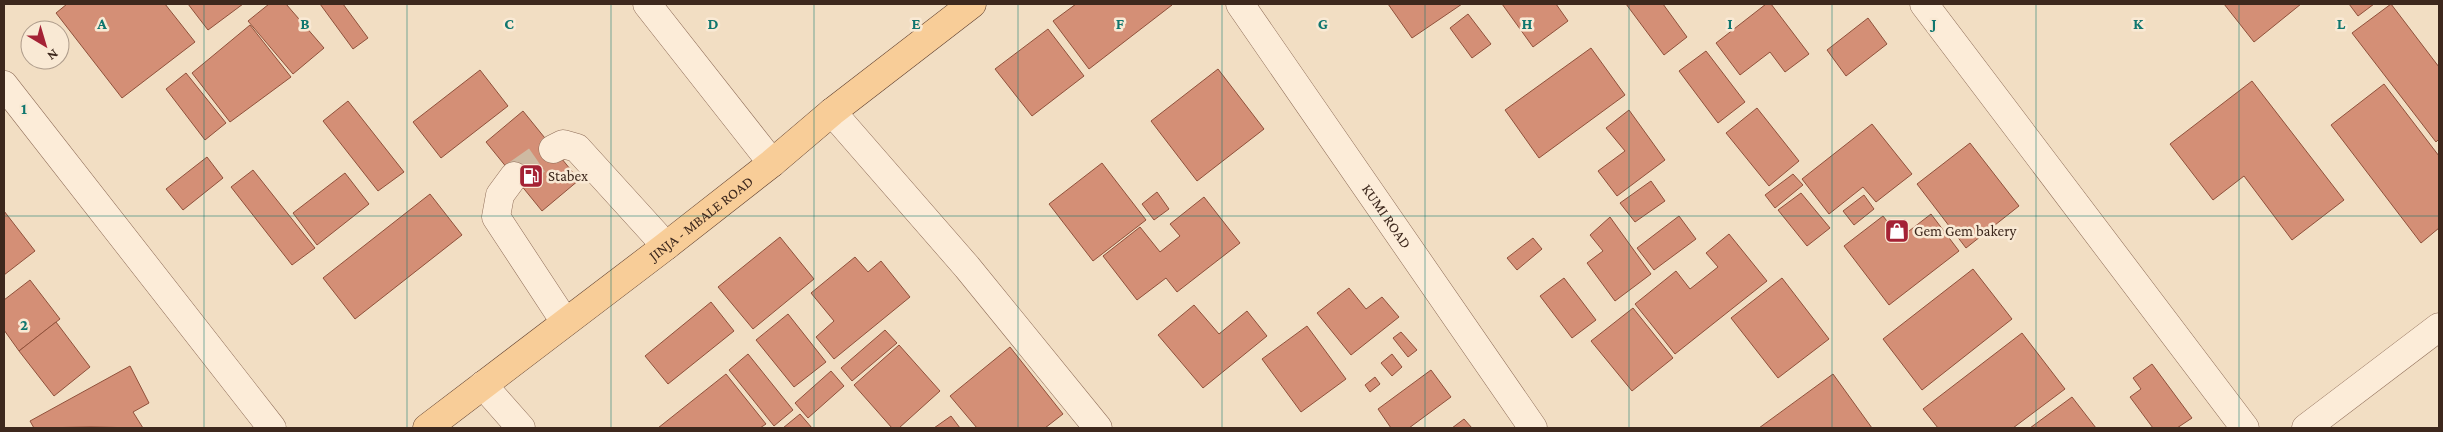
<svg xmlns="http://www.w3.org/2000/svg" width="2443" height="432" font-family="'Crimson Pro',serif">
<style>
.building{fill:#d48f76;stroke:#90513b}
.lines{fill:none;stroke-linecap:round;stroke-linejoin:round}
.minor-tunnel{stroke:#cebaa2;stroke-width:28;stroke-dasharray:28 14;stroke-linecap:butt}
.minor-casing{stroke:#8f6d58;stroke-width:29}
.major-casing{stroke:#5c3c2c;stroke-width:29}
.minor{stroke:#fcecd8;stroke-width:28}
.major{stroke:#f8cd98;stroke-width:28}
.grid{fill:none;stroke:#0f766e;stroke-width:1;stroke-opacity:0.55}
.labels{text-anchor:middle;stroke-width:5;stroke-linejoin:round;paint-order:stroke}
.poi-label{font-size:15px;fill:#3d281d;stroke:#f9e9d4;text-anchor:start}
.street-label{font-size:15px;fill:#3d281d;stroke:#f9e9d4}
.grid-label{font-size:16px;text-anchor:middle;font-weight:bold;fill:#0f766e;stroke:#f9e9d4;stroke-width:5;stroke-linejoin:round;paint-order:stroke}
</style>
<rect width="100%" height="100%" fill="#f2dec3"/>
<g class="building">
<polygon points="67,4 165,4 195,42 122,98 56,13"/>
<polygon points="188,4 243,4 208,30"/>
<polygon points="269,4 286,4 324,48 293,74 248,21"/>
<polygon points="320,4 343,4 368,38 353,49"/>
<polygon points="1076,4 1170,4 1172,5 1089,69 1053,21"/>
<polygon points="1388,4 1462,4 1412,38"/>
<polygon points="1502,4 1556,4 1568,21 1533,47"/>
<polygon points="1626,4 1663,4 1687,37 1664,55"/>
<polygon points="1766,4 1771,4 1809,54 1785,72 1770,52 1740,75 1716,43"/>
<polygon points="2224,4 2301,4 2254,42"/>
<polygon points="2349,4 2374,4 2358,16"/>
<polygon points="2391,4 2439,67 2439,139 2436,142 2352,33"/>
<polygon points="1468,14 1491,44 1472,58 1450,28"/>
<polygon points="1868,18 1887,44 1846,76 1827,50"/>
<polygon points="250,25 291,77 230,122 192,73"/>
<polygon points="1048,29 1084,76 1032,116 995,69"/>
<polygon points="1591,48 1625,95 1539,158 1505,110"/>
<polygon points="1706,51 1745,102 1718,123 1679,71"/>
<polygon points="1218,69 1264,129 1197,181 1151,121"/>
<polygon points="480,70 508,106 441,158 413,122"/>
<polygon points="186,73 226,123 205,140 166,89"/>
<polygon points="2252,81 2344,200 2292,240 2244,176 2213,200 2170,144"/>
<polygon points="2384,84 2439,156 2439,228 2421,243 2331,125"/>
<polygon points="348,101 404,172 378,191 323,121"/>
<polygon points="1757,108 1799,161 1769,186 1726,133"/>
<polygon points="1629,110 1665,160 1617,196 1598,171 1625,151 1606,128"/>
<polygon points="523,111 579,180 542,211 486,142"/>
<polygon points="1872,124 1912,174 1876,202 1863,187 1829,214 1802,179"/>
<polygon points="1970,143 2019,206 1966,248 1917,184"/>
<polygon points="207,157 223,178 183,210 166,189"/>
<polygon points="1102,163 1146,220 1093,261 1049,204"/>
<polygon points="253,170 315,248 292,265 231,187"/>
<polygon points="345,173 369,204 317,245 293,213"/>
<polygon points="1793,174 1803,185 1775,208 1765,195"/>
<polygon points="1651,181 1665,201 1635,222 1620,203"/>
<polygon points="1157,192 1169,209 1154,220 1142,204"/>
<polygon points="1801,193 1830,228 1807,246 1778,210"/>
<polygon points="430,194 462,235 355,319 323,278"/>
<polygon points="1864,195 1874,209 1854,225 1843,211"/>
<polygon points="1204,197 1240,243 1177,292 1166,278 1137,300 1103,256 1140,227 1160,252 1180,236 1170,224"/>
<polygon points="4,211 35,251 4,275"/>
<polygon points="1931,214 1959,251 1889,305 1844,246 1883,216 1900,238"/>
<polygon points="1679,216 1696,239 1654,270 1637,248"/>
<polygon points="1610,217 1651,274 1615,301 1587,263 1603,251 1590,235"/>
<polygon points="1729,234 1767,281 1675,354 1635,304 1676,271 1690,289 1718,267 1706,253"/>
<polygon points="780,237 814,279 753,329 718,287"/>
<polygon points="1533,238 1542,249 1517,270 1507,258"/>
<polygon points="855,257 868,272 881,261 910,297 834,359 816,337 834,321 811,293"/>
<polygon points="1973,269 2012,319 1922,390 1883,339"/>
<polygon points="1564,278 1596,320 1572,338 1540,296"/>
<polygon points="1782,278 1829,339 1778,378 1731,318"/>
<polygon points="30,280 60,319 19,351 4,330 4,300"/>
<polygon points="1349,288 1366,309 1382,297 1399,317 1351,355 1317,313"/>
<polygon points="711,302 734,331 668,384 645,356"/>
<polygon points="1194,305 1219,334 1247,311 1267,336 1203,388 1158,335"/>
<polygon points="1633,308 1673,358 1632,391 1591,341"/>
<polygon points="788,314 826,362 794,387 756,340"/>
<polygon points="56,322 90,367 54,396 19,351"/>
<polygon points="1307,326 1346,379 1301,412 1262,359"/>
<polygon points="885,330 897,343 852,381 841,368"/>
<polygon points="1401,332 1417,350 1408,357 1393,338"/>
<polygon points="2022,333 2065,389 2013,428 1938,428 1923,409"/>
<polygon points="899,345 940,391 899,428 892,428 854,385"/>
<polygon points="1010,347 1063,414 1045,428 977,428 950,396"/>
<polygon points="748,354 793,410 774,426 729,370"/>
<polygon points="1392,354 1402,367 1392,376 1381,363"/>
<polygon points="2152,364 2192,418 2177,428 2153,428 2130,397 2141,389 2133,378"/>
<polygon points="130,366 149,403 133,412 143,428 91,427 34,428 30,421"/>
<polygon points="1431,370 1451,397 1409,428 1391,428 1378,409"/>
<polygon points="831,371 844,386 808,418 795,403"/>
<polygon points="726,374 766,424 760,428 658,428"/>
<polygon points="1833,374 1872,428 1759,428"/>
<polygon points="1375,377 1380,384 1370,392 1365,385"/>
<polygon points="2072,397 2096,428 2030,428"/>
<polygon points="800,414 812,428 783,428"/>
<polygon points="951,416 960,428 934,428"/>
<polygon points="1464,419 1472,428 1452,428"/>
</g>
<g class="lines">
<polyline class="minor-tunnel" points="514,176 553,149"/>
<defs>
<g id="minor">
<polyline points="647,4 772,163"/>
<path id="s1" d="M1240,4L1533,428"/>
<polyline points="1924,4 2245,428"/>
<polyline points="4,85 272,428"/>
<polyline points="832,112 967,267 1098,428"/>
<polyline points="553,149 563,144 577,148 666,246"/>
<polyline points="514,176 500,195 496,217 565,322"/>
<polyline points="483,385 521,428"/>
<polyline points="2306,428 2439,327"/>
</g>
<g id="major">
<path id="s2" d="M427,428L666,246L772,163L832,112L972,4"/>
</g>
</defs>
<use href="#minor" class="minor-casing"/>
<use href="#major" class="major-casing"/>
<use href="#minor" class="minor"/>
<use href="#major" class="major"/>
</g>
<path class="grid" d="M204,4V428M407,4V428M611,4V428M814,4V428M1018,4V428M1222,4V428M1425,4V428M1629,4V428M1832,4V428M2036,4V428M2239,4V428M4,216H2439"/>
<defs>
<symbol id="fuel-square" viewBox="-11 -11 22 22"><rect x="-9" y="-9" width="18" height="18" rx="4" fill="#a42235" stroke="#f9e9d4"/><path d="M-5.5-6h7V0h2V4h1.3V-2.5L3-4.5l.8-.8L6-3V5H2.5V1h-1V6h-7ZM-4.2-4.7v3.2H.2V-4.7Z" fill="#fff"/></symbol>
<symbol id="shop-square" viewBox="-11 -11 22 22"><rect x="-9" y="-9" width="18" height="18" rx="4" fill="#a42235" stroke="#f9e9d4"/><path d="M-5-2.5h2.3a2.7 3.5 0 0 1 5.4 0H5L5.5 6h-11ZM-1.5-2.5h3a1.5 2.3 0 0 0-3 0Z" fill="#fff"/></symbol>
</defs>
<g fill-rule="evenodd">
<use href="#fuel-square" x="517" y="162" width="28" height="28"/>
<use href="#shop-square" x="1883" y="217" width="28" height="28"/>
</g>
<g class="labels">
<g class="poi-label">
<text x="548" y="181">Stabex</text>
<text x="1914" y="236">Gem Gem bakery</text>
</g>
<g class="street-label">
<text dy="5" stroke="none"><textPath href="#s1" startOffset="258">KUMI ROAD</textPath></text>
<text dy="5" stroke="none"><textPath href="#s2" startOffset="345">JINJA - MBALE ROAD</textPath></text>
</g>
</g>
<g class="grid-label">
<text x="102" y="29">A</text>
<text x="305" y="29">B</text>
<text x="509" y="29">C</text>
<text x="713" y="29">D</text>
<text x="916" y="29">E</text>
<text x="1120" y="29">F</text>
<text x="1323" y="29">G</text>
<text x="1527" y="29">H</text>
<text x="1730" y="29">I</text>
<text x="1934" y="29">J</text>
<text x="2138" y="29">K</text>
<text x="2341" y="29">L</text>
<text x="24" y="114">1</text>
<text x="24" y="330">2</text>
</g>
<rect width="2443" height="432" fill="none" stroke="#3d281d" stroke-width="10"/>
<g transform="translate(45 45) rotate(142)"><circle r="24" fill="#f9e9d4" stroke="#ae9c8b"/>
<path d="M0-4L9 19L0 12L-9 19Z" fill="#a42235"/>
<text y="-8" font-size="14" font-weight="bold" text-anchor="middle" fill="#3d281d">N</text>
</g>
</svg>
